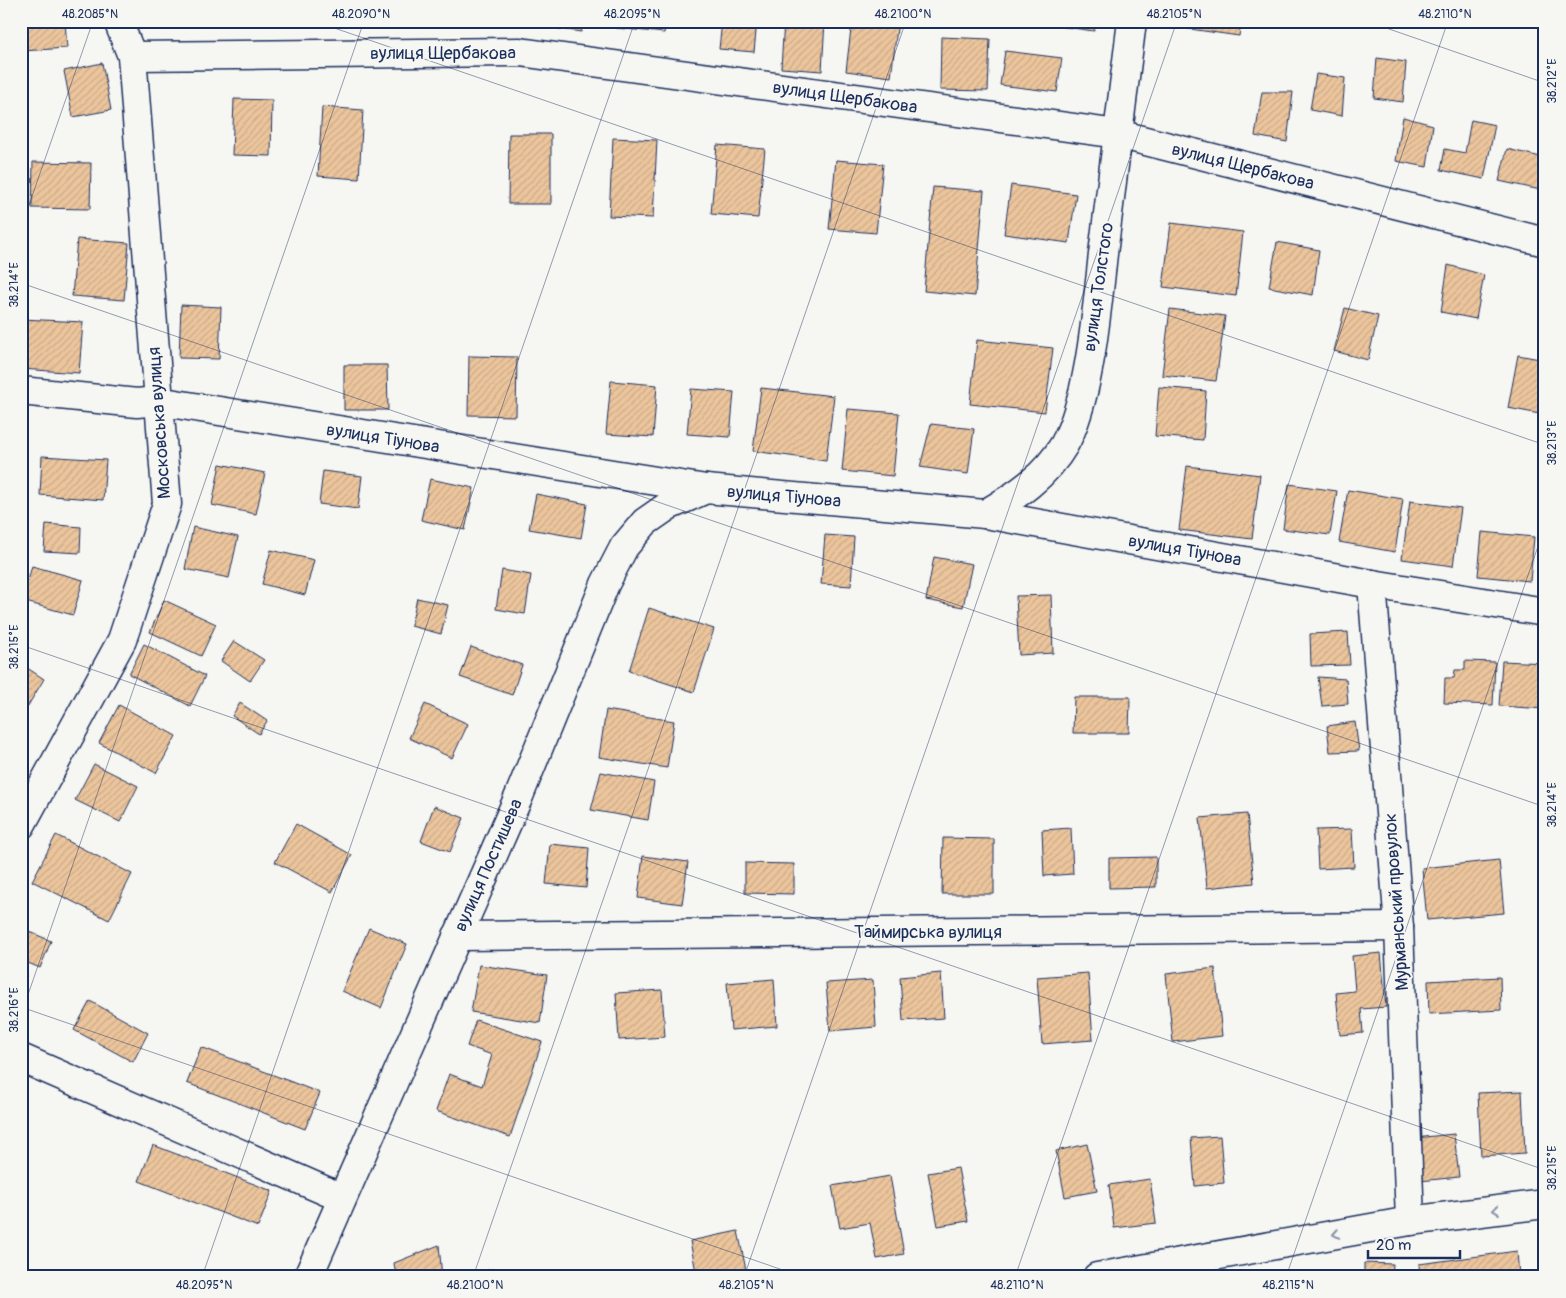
<svg xmlns="http://www.w3.org/2000/svg" width="1566" height="1298" font-family="Pangolin,sans-serif">
<style>
.building{fill:url(#building-hatch);stroke:#1b2f5e}
.lines{fill:none;stroke-linecap:round;stroke-linejoin:round}
.minor-casing{stroke:#1b2f5e;stroke-width:31}
.tertiary-casing{stroke:#1b2f5e;stroke-width:31}
.minor{stroke:#f6f6f2;stroke-width:28}
.tertiary{stroke:#f6f6f2;stroke-width:28}
.oneway{stroke:#8892a8}
.ticks{fill:none;stroke:#1b2f5e;stroke-width:1;stroke-opacity:0.45}
.labels{text-anchor:middle;stroke-width:4;stroke-linejoin:round;paint-order:stroke}
.street-label{font-size:18px;fill:#1b2f5e;stroke:#f6f6f2}
.neatline{fill:none;stroke:#1b2f5e;stroke-width:2}
.ticks-label{font-size:12px;text-anchor:middle;fill:#1b2f5e}
</style>
<defs>
<pattern id="building-hatch" width="6" height="6" patternUnits="userSpaceOnUse" patternTransform="scale(1.25)"><rect width="6" height="6" fill="#ecc59c"/><path d="M-1 1l2-2M0 6l6-6M5 7l2-2" fill="none" stroke="#caaa89"/></pattern>
</defs>
<rect width="100%" height="100%" fill="#f6f6f2"/>
<filter id="ink" filterUnits="userSpaceOnUse"><feTurbulence type="fractalNoise" baseFrequency=".02" numOctaves="2"/><feDisplacementMap in="SourceGraphic" scale="10" xChannelSelector="R" yChannelSelector="G"/><feConvolveMatrix kernelMatrix="1 2 1 2 8 2 1 2 1" color-interpolation-filters="sRGB"/></filter>
<g filter="url(#ink)">
<g class="building">
<polygon points="21,21 65,21 67,48 22,51"/>
<polygon points="540,21 583,21 581,32 540,26"/>
<polygon points="617,21 666,21 664,33 616,28"/>
<polygon points="722,21 757,21 754,52 719,49"/>
<polygon points="784,21 825,21 822,71 781,68"/>
<polygon points="852,21 898,21 891,77 846,71"/>
<polygon points="1058,21 1096,21 1094,31 1058,26"/>
<polygon points="1184,21 1241,21 1239,36 1183,28"/>
<polygon points="941,37 990,39 988,91 940,90"/>
<polygon points="1005,51 1062,58 1057,92 1000,85"/>
<polygon points="1377,58 1406,62 1403,102 1374,98"/>
<polygon points="102,63 111,110 73,117 64,71"/>
<polygon points="1316,74 1345,78 1342,116 1310,110"/>
<polygon points="1262,92 1293,92 1287,142 1255,136"/>
<polygon points="234,99 272,100 271,156 232,155"/>
<polygon points="322,107 363,110 359,179 318,176"/>
<polygon points="1403,117 1433,125 1427,167 1396,161"/>
<polygon points="1471,120 1495,125 1484,179 1441,170 1445,149 1465,153"/>
<polygon points="509,134 551,134 551,204 508,204"/>
<polygon points="613,138 657,140 653,218 609,216"/>
<polygon points="717,145 765,149 758,218 711,214"/>
<polygon points="1507,149 1545,158 1545,191 1499,181"/>
<polygon points="836,160 883,164 876,233 829,229"/>
<polygon points="33,162 91,163 90,209 32,208"/>
<polygon points="1011,185 1076,194 1069,243 1004,234"/>
<polygon points="933,187 984,191 975,296 924,291"/>
<polygon points="1171,223 1243,232 1236,296 1163,287"/>
<polygon points="77,239 129,243 124,300 72,296"/>
<polygon points="1277,242 1319,250 1313,295 1269,287"/>
<polygon points="1448,265 1484,275 1476,319 1441,312"/>
<polygon points="181,305 221,307 219,359 179,358"/>
<polygon points="1345,308 1378,316 1368,360 1334,351"/>
<polygon points="1170,309 1225,316 1216,381 1162,375"/>
<polygon points="22,319 83,322 79,373 21,369"/>
<polygon points="977,340 1053,348 1045,412 970,404"/>
<polygon points="1518,355 1545,360 1545,415 1508,408"/>
<polygon points="469,356 517,357 516,416 468,415"/>
<polygon points="344,365 387,365 388,410 344,410"/>
<polygon points="611,381 657,385 653,437 606,434"/>
<polygon points="1159,387 1206,391 1203,440 1155,436"/>
<polygon points="761,388 834,396 826,461 753,451"/>
<polygon points="691,389 734,392 730,437 687,434"/>
<polygon points="848,409 899,413 893,476 842,471"/>
<polygon points="931,424 974,429 968,474 920,467"/>
<polygon points="42,456 106,460 103,500 40,495"/>
<polygon points="220,464 265,473 256,514 212,505"/>
<polygon points="1187,466 1260,475 1252,539 1179,530"/>
<polygon points="323,471 362,476 358,509 319,504"/>
<polygon points="430,479 474,488 465,530 421,520"/>
<polygon points="1289,484 1337,491 1330,535 1283,529"/>
<polygon points="1348,490 1403,499 1395,552 1339,542"/>
<polygon points="536,494 587,504 581,538 529,529"/>
<polygon points="1410,501 1461,508 1453,566 1402,559"/>
<polygon points="46,524 81,527 80,553 44,551"/>
<polygon points="193,527 238,537 229,578 185,569"/>
<polygon points="1482,532 1534,537 1530,581 1478,576"/>
<polygon points="825,535 854,537 851,586 821,584"/>
<polygon points="271,550 314,560 305,595 262,584"/>
<polygon points="934,557 972,564 963,607 926,600"/>
<polygon points="32,566 83,580 73,615 22,601"/>
<polygon points="502,570 531,575 525,614 496,609"/>
<polygon points="1051,595 1053,653 1019,655 1016,596"/>
<polygon points="417,598 448,605 441,634 411,626"/>
<polygon points="164,600 216,624 201,656 150,632"/>
<polygon points="649,608 714,629 694,692 629,671"/>
<polygon points="1348,632 1350,665 1311,666 1310,634"/>
<polygon points="234,641 264,660 250,681 221,661"/>
<polygon points="144,644 205,676 190,706 129,674"/>
<polygon points="471,647 522,665 512,695 460,677"/>
<polygon points="1465,661 1495,662 1493,705 1444,703 1445,678 1454,678 1455,670 1465,670"/>
<polygon points="1502,661 1545,663 1545,709 1499,706"/>
<polygon points="21,664 44,679 26,709 21,706"/>
<polygon points="1318,677 1346,679 1348,704 1322,706"/>
<polygon points="1074,697 1130,697 1129,733 1073,733"/>
<polygon points="240,703 267,721 259,734 232,716"/>
<polygon points="425,704 468,724 452,758 409,738"/>
<polygon points="119,705 176,736 156,773 99,743"/>
<polygon points="606,710 674,721 667,768 599,757"/>
<polygon points="1355,722 1359,751 1330,752 1327,726"/>
<polygon points="94,764 138,786 120,822 75,800"/>
<polygon points="601,772 654,782 648,820 591,810"/>
<polygon points="434,806 464,818 450,852 421,841"/>
<polygon points="1247,814 1254,883 1207,888 1200,818"/>
<polygon points="296,824 352,855 332,892 275,862"/>
<polygon points="1071,828 1073,874 1044,876 1042,830"/>
<polygon points="1352,829 1354,867 1318,869 1316,830"/>
<polygon points="56,835 132,874 109,920 32,881"/>
<polygon points="943,838 994,839 994,894 942,894"/>
<polygon points="550,844 589,848 586,888 546,884"/>
<polygon points="643,856 688,862 682,904 638,898"/>
<polygon points="1156,857 1156,887 1109,888 1109,858"/>
<polygon points="1499,860 1504,913 1427,920 1422,868"/>
<polygon points="745,863 794,864 794,894 745,893"/>
<polygon points="21,928 51,941 40,968 21,960"/>
<polygon points="369,928 407,944 381,1008 342,991"/>
<polygon points="1381,953 1386,1007 1361,1009 1363,1033 1340,1035 1336,993 1355,991 1352,956"/>
<polygon points="479,965 547,975 540,1023 471,1012"/>
<polygon points="1215,968 1222,1036 1173,1042 1166,974"/>
<polygon points="21,970 27,973 21,988"/>
<polygon points="941,973 944,1018 903,1021 900,977"/>
<polygon points="1088,973 1093,1040 1042,1044 1037,977"/>
<polygon points="1500,977 1501,1010 1429,1014 1428,981"/>
<polygon points="774,979 777,1026 731,1030 727,983"/>
<polygon points="873,980 876,1027 830,1031 826,983"/>
<polygon points="662,990 665,1037 619,1040 616,993"/>
<polygon points="90,1001 148,1033 133,1062 74,1030"/>
<polygon points="476,1020 542,1042 510,1137 436,1111 449,1074 482,1086 492,1055 467,1046"/>
<polygon points="201,1047 320,1093 305,1129 187,1083"/>
<polygon points="1522,1091 1525,1153 1481,1156 1478,1093"/>
<polygon points="1454,1134 1459,1177 1420,1181 1415,1138"/>
<polygon points="1220,1136 1224,1183 1195,1186 1191,1138"/>
<polygon points="1087,1144 1097,1191 1065,1197 1056,1151"/>
<polygon points="153,1145 272,1191 258,1227 139,1181"/>
<polygon points="958,1168 968,1221 938,1226 928,1173"/>
<polygon points="890,1176 904,1254 877,1259 870,1223 840,1228 832,1186"/>
<polygon points="1150,1179 1156,1223 1114,1228 1109,1185"/>
<polygon points="738,1231 746,1270 697,1277 690,1241"/>
<polygon points="439,1245 442,1277 396,1277 394,1263"/>
<polygon points="1517,1251 1519,1277 1420,1277 1419,1264"/>
<polygon points="1364,1263 1393,1264 1392,1277 1364,1277"/>
<polygon points="493,1269 495,1277 467,1277 466,1275"/>
</g>
<g class="lines">
<defs>
<g id="minor">
<polyline points="132,56 520,52 1118,134 1545,242"/>
<polyline points="21,391 137,403 157,401 706,489"/>
<polyline points="985,514 1372,584 1545,612"/>
<polyline points="1372,584 1399,927 1410,1221"/>
<polyline points="21,825 122,640 167,504 132,56 118,21"/>
<polyline points="457,936 1399,927"/>
<polyline points="21,1058 342,1198"/>
</g>
<g id="tertiary">
<path d="M308,1277L519,796L605,584L624,547L645,522L668,506L706,489L985,514C1016,496 1046,476 1064,445C1090,399 1097,307 1103,254C1113,176 1122,99 1132,21"/>
<polyline points="1097,1277 1410,1221 1545,1204"/>
</g>
</defs>
<use href="#minor" class="minor-casing"/>
<use href="#tertiary" class="tertiary-casing"/>
<use href="#minor" class="minor"/>
<use href="#tertiary" class="tertiary"/>
</g>
<defs><path id="oneway-chevron" d="M-2-3.5L2.5 0L-2 3.5" fill="none" stroke-width="1.6" stroke-linecap="round" stroke-linejoin="round" transform="scale(1.25)"/></defs>
<g class="oneway">
<use href="#oneway-chevron" transform="translate(1496 1210) rotate(173)"/>
<use href="#oneway-chevron" transform="translate(1336 1234) rotate(170)"/>
</g>
</g>
<path class="ticks" d="M314,21L1545,445M1366,21L1545,83M21,228L93,21M21,283L1545,807M21,645L1545,1170M21,1007L803,1277M21,1015L364,21M202,1277L635,21M473,1277L906,21M744,1277L1177,21M1015,1277L1448,21M1286,1277L1545,526"/>
<g class="labels">
<g class="street-label">
<text x="443" y="59">вулиця Щербакова</text>
<text transform="translate(845 97) rotate(8)" y="6">вулиця Щербакова</text>
<text transform="translate(1243 166) rotate(14)" y="6">вулиця Щербакова</text>
<text transform="translate(1098 287) rotate(-82)" y="6">вулиця Толстого</text>
<text transform="translate(159 423) rotate(-94)" y="6">Московська вулиця</text>
<text transform="translate(383 438) rotate(9)" y="6">вулиця Тіунова</text>
<text transform="translate(784 496) rotate(5)" y="6">вулиця Тіунова</text>
<text transform="translate(1185 550) rotate(10)" y="6">вулиця Тіунова</text>
<text transform="translate(488 865) rotate(-66)" y="6">вулиця Постишева</text>
<text transform="translate(1396 902) rotate(-94)" y="6">Мурманський провулок</text>
<text x="928" y="938">Таймирська вулиця</text>
</g>
</g>
<rect width="1566" height="1298" fill="none" stroke="#f6f6f2" stroke-width="55"/>
<path d="M1368 1250v8h92v-8" fill="none" stroke="#1b2f5e" stroke-width="2.5"/>
<text x="1376" y="1250" font-size="15" fill="#1b2f5e" stroke="#f6f6f2" stroke-width="4" paint-order="stroke">20 m</text>
<rect x="28" y="28" width="1510" height="1242" class="neatline"/>
<g class="ticks-label">
<text x="90" y="18">48.2085°N</text>
<text x="361" y="18">48.2090°N</text>
<text x="632" y="18">48.2095°N</text>
<text x="903" y="18">48.2100°N</text>
<text x="1174" y="18">48.2105°N</text>
<text x="1445" y="18">48.2110°N</text>
<text transform="translate(1552 81) rotate(-90)" y="4">38.212°E</text>
<text transform="translate(14 285) rotate(-90)" y="4">38.214°E</text>
<text transform="translate(1552 443) rotate(-90)" y="4">38.213°E</text>
<text transform="translate(14 647) rotate(-90)" y="4">38.215°E</text>
<text transform="translate(1552 805) rotate(-90)" y="4">38.214°E</text>
<text transform="translate(14 1010) rotate(-90)" y="4">38.216°E</text>
<text transform="translate(1552 1168) rotate(-90)" y="4">38.215°E</text>
<text x="204" y="1289">48.2095°N</text>
<text x="475" y="1289">48.2100°N</text>
<text x="746" y="1289">48.2105°N</text>
<text x="1017" y="1289">48.2110°N</text>
<text x="1288" y="1289">48.2115°N</text>
</g>
</svg>
